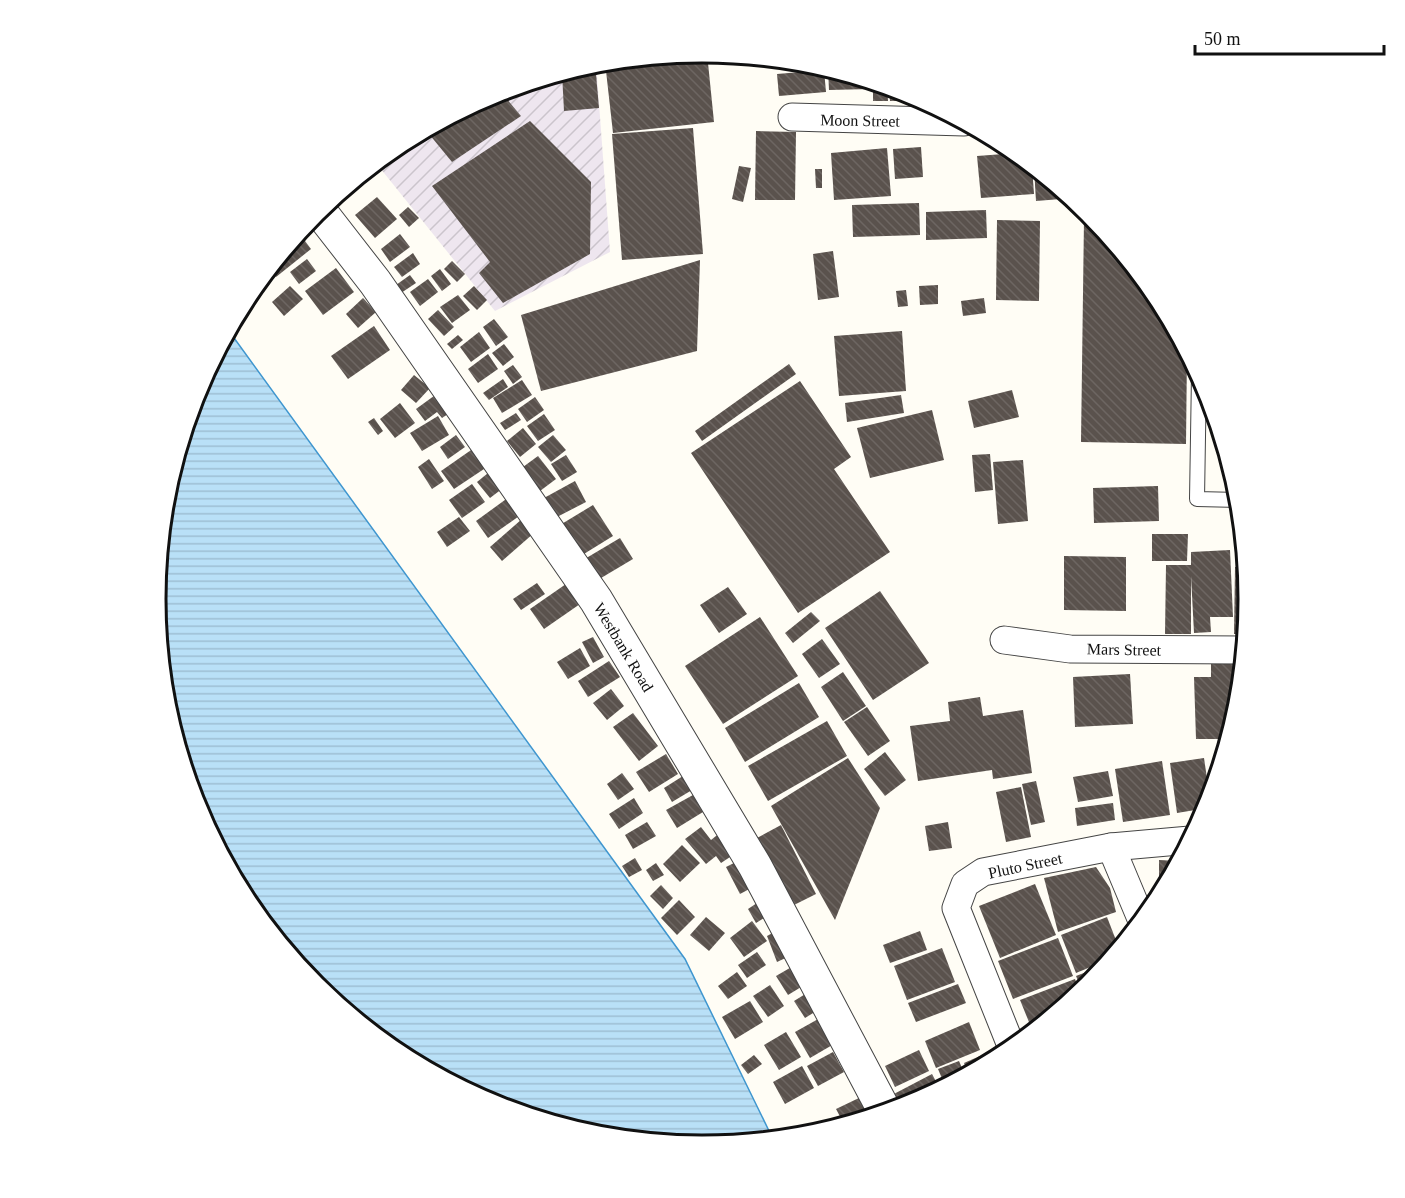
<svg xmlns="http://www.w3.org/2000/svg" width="1405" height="1198" font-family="'Times New Roman',serif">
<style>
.industrial{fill:url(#industrial-furrows)}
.water{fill:url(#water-rules);stroke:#3f96cf;stroke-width:1.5}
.building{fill:url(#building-back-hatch)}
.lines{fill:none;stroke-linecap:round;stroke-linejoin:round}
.service-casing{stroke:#444;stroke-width:16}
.minor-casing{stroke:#444;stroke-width:29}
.tertiary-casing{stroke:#444;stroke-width:35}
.service{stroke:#fff;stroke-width:14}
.minor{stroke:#fff;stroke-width:27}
.tertiary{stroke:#fff;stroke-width:33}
.labels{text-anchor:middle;stroke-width:6;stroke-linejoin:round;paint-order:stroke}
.street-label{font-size:16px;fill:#111;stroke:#fff}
.rim{fill:none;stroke:#111;stroke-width:3}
</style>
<defs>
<pattern id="industrial-furrows" width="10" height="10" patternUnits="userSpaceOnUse" patternTransform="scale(1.5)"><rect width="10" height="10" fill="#eee6ef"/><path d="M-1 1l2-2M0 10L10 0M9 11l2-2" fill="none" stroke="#cbc4cc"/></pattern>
<pattern id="water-rules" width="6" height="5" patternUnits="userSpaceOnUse" patternTransform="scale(1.5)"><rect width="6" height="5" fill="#b9e0f7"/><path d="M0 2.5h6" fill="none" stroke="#9ebfd3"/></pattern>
<pattern id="building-back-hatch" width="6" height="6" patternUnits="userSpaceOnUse" patternTransform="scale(1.5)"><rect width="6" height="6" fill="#5a524d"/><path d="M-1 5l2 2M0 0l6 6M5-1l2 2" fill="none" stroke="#6d6662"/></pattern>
</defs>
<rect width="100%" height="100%" fill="#fffdf5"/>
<polygon class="industrial" points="596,63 610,252 495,311 376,163 399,144 494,94"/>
<polygon class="water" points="229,331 685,959 773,1139 702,1145 596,1135 493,1104 399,1053 316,985 248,902 197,808 166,705 156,599 167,492 198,390"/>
<g class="building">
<polygon points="703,53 707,53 714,122 613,133 605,62"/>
<polygon points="779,60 809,63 823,67 780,69"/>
<polygon points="595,63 599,108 564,111 562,73"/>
<polygon points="828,69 870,82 871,89 829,90"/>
<polygon points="824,70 826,92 779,96 777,74"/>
<polygon points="873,82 887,87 888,101 873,101"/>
<polygon points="889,87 903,91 903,101 890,101"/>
<polygon points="501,92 521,116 452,162 429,134 451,117"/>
<polygon points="904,92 916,96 916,101 904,101"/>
<polygon points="530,121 591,182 590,254 503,303 479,273 490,262 432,186"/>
<polygon points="438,125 423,138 420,133 438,124"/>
<polygon points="693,128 703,254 622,260 612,134"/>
<polygon points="756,131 796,132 795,200 755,200"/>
<polygon points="921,147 923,177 895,179 893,149"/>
<polygon points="887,148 891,196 834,200 831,153"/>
<polygon points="1017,153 1032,166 1034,194 981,198 977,156"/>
<polygon points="739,166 751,168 743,202 732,199"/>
<polygon points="1034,168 1061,189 1061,199 1036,201"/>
<polygon points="815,169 822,169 822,188 816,188"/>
<polygon points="377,197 397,219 375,238 355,215"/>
<polygon points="919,203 920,235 853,237 852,205"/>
<polygon points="408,207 419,218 409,227 399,215"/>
<polygon points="986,210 987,238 926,240 926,212"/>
<polygon points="1084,219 1094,219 1157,296 1187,352 1186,444 1081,442"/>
<polygon points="997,220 1040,221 1039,301 996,300"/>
<polygon points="299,233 311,249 276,277 269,270"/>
<polygon points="400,234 410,247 390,262 381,249"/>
<polygon points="833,251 839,297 818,300 813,254"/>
<polygon points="413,253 420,264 402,277 394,267"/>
<polygon points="307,259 316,271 299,284 290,272"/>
<polygon points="700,260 697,351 541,391 521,315"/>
<polygon points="452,261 465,274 457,282 444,269"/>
<polygon points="336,268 354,292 323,315 305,291"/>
<polygon points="440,269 451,284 442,291 431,276"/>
<polygon points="410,275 416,283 401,293 396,285"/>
<polygon points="428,279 438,292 420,306 410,292"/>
<polygon points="938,285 938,304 920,305 919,286"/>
<polygon points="290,286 303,299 284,316 272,302"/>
<polygon points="474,286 487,300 477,310 463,296"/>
<polygon points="906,290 908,306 898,307 896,291"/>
<polygon points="458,295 470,310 452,323 440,307"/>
<polygon points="363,298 376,312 358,328 346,314"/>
<polygon points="984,298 986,313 963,316 961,301"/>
<polygon points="438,310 454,327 444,336 428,319"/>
<polygon points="494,319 508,337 496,346 483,327"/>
<polygon points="374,326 390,350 348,379 331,356"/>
<polygon points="902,331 906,391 839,396 834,336"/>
<polygon points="479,332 490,348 471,362 460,347"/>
<polygon points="458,335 463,340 452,349 447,344"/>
<polygon points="504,344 514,357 503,366 492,353"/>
<polygon points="488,354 498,369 478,383 468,369"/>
<polygon points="789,364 796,374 702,441 695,431"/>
<polygon points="513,365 522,377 513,384 504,371"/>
<polygon points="414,375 430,388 416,403 401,390"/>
<polygon points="503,379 508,387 489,400 483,393"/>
<polygon points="522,380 532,395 502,413 493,398"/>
<polygon points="800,381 851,457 834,469 890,552 798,613 691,453"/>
<polygon points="1012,390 1019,417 974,428 968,401"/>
<polygon points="438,393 451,412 442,418 437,412 425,421 416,409"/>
<polygon points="901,395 904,413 847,422 845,403"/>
<polygon points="535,397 544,410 527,422 518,409"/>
<polygon points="400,403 415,423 395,438 380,419"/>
<polygon points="932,410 944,460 870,478 857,428"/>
<polygon points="516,413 521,420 505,430 500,423"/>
<polygon points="544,414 555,430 538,441 527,426"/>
<polygon points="438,416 449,435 422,451 410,433"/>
<polygon points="374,418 383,431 378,435 368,422"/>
<polygon points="523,428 536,444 520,457 507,441"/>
<polygon points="456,435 465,447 448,459 440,447"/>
<polygon points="553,435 566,450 551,462 538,447"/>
<polygon points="474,448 487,467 454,489 441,471"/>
<polygon points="990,454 993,490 975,492 972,455"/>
<polygon points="566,455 577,472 562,481 551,464"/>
<polygon points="538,456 556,479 540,491 523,467"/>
<polygon points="429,459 444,481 432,489 418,467"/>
<polygon points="1023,460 1028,521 998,524 993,462"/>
<polygon points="493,469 507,485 490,498 477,482"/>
<polygon points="575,481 586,502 555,518 544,498"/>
<polygon points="472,484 485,502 462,518 449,500"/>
<polygon points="1158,486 1159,521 1094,523 1093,488"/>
<polygon points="509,497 522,514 488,538 476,521"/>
<polygon points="593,505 613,536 579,557 560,525"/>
<polygon points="459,517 470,531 447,547 437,532"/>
<polygon points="522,519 534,533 502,561 490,547"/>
<polygon points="1152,534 1188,534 1187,561 1152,561"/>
<polygon points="620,538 633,559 596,581 583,560"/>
<polygon points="1230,550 1233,617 1210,617 1211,632 1194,633 1191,576 1191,634 1165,634 1166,565 1191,565 1191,552"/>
<polygon points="1064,556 1126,557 1126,611 1064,610"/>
<polygon points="1235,567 1246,567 1249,599 1246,634 1234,634"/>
<polygon points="537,583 545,594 521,610 513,599"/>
<polygon points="566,584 580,604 544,629 530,609"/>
<polygon points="728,587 747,614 719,633 700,605"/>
<polygon points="880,591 929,663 873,700 825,628"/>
<polygon points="811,612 820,621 793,643 785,633"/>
<polygon points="760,617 798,676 723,724 685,666"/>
<polygon points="593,637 604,657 593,663 582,642"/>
<polygon points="822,639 840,664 819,678 802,654"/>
<polygon points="580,648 590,666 568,679 557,662"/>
<polygon points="609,661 620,677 588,697 578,681"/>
<polygon points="1211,664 1235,664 1236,716 1229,739 1196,739 1194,677 1211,677"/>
<polygon points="843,672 866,706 843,721 821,687"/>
<polygon points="1130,674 1133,724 1075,727 1073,677"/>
<polygon points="799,683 819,717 745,762 725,728"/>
<polygon points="611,689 624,706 607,720 593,703"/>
<polygon points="980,697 983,716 1023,710 1032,773 993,779 992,770 918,781 910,726 950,721 948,702"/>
<polygon points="867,707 890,741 868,756 844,722"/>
<polygon points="633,713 658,746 639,761 613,727"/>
<polygon points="827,721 847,756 768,801 748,766"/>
<polygon points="885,752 906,780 885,796 864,769"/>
<polygon points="666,754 678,774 649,792 636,772"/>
<polygon points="848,758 880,808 835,920 771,806"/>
<polygon points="1204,758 1210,799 1207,808 1177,813 1170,763"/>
<polygon points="1162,761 1170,815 1123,822 1115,769"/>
<polygon points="1214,763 1221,763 1215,782"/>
<polygon points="1108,771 1113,796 1078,802 1073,777"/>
<polygon points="622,773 634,789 618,800 607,784"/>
<polygon points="683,776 692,790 672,802 664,788"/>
<polygon points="1036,781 1045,822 1031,825 1022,784"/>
<polygon points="1021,787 1031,837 1006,842 996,792"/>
<polygon points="693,795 703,812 677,828 666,810"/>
<polygon points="634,798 643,813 619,829 609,814"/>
<polygon points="1113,803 1115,820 1077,826 1075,808"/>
<polygon points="647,822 656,836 633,849 625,835"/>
<polygon points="948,822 952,848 929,851 925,826"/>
<polygon points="781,825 816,894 792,906 757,838"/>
<polygon points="701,827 711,840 721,832 736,853 721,863 716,856 706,864 685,839"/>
<polygon points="682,845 700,863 680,882 663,864"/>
<polygon points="635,858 642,870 629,877 622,866"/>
<polygon points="742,859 755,886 740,894 726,867"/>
<polygon points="1159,860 1179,861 1159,899"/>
<polygon points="656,863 664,875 653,881 646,870"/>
<polygon points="1096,867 1110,888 1116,912 1058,932 1044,878"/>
<polygon points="1035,884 1056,935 1000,958 979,906"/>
<polygon points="661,885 673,898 663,909 650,896"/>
<polygon points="679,900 695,917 677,935 661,918"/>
<polygon points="760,901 769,915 756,923 748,909"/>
<polygon points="706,917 725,933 709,951 690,935"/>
<polygon points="1107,917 1119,948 1110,959 1076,973 1061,935"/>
<polygon points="752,921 767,941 744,957 730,938"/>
<polygon points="780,929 794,954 777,962 767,936"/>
<polygon points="920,931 927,950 890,963 883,945"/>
<polygon points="1058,938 1073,976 1013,999 998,961"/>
<polygon points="942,948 955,982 907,1000 894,966"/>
<polygon points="757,952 766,965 747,978 738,965"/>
<polygon points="1107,964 1089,986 1082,991 1076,976"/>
<polygon points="795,965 806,984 788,995 776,976"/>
<polygon points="737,972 747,986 728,999 718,986"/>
<polygon points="1075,979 1080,992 1033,1032 1020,1000"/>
<polygon points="958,984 966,1003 916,1022 908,1003"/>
<polygon points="770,985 784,1006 768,1017 753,996"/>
<polygon points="807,993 818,1010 805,1018 794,1001"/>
<polygon points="750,1001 763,1022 735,1039 722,1017"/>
<polygon points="820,1018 834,1044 810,1058 795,1032"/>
<polygon points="969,1022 980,1050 936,1068 925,1041"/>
<polygon points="786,1032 801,1057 779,1070 764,1045"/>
<polygon points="919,1050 929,1071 895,1087 885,1066"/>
<polygon points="833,1052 844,1072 818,1086 807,1066"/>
<polygon points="754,1055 762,1064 748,1074 741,1065"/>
<polygon points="980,1056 984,1065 968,1074 964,1063"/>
<polygon points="959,1061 965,1075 945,1086 938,1069"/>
<polygon points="802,1066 814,1088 785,1104 773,1082"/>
<polygon points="932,1074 940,1089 899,1108 892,1095"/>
<polygon points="861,1097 871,1116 844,1124 836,1109"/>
<polygon points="817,1125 818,1132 807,1135 805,1127"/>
<polygon points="799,1126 802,1136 786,1137 785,1131"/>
</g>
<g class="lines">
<defs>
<polyline id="service" points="1199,374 1197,499 1239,500"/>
<g id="minor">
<polyline points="792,117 964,122"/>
<polyline points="1004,640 1070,649 1244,650"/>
<polyline points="1111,847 1142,921"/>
<polyline points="1012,1048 956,908 965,884 983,872 1111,847 1190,840"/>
</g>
<polyline id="tertiary" points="319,210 375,282 596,600 755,866 885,1112"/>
</defs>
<use href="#service" class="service-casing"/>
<use href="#minor" class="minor-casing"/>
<use href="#tertiary" class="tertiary-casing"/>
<use href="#service" class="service"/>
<use href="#minor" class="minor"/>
<use href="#tertiary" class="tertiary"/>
</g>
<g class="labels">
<g class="street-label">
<text transform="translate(860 120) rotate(1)" y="6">Moon Street</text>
<text transform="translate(624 647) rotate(59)" y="6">Westbank Road</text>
<text transform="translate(1124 649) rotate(1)" y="6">Mars Street</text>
<text transform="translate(1025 865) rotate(-12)" y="6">Pluto Street</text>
</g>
</g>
<path d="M0 0H1405V1198H0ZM166 599a536 536 0 1 1 1072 0a536 536 0 1 1-1072 0Z" fill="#fff" fill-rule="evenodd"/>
<path class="rim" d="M166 599a536 536 0 1 1 1072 0a536 536 0 1 1-1072 0Z"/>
<path d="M1195 45v9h189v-9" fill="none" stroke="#111111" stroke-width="3"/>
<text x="1204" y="45" font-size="18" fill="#111111" stroke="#ffffff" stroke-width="4.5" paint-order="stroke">50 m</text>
</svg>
